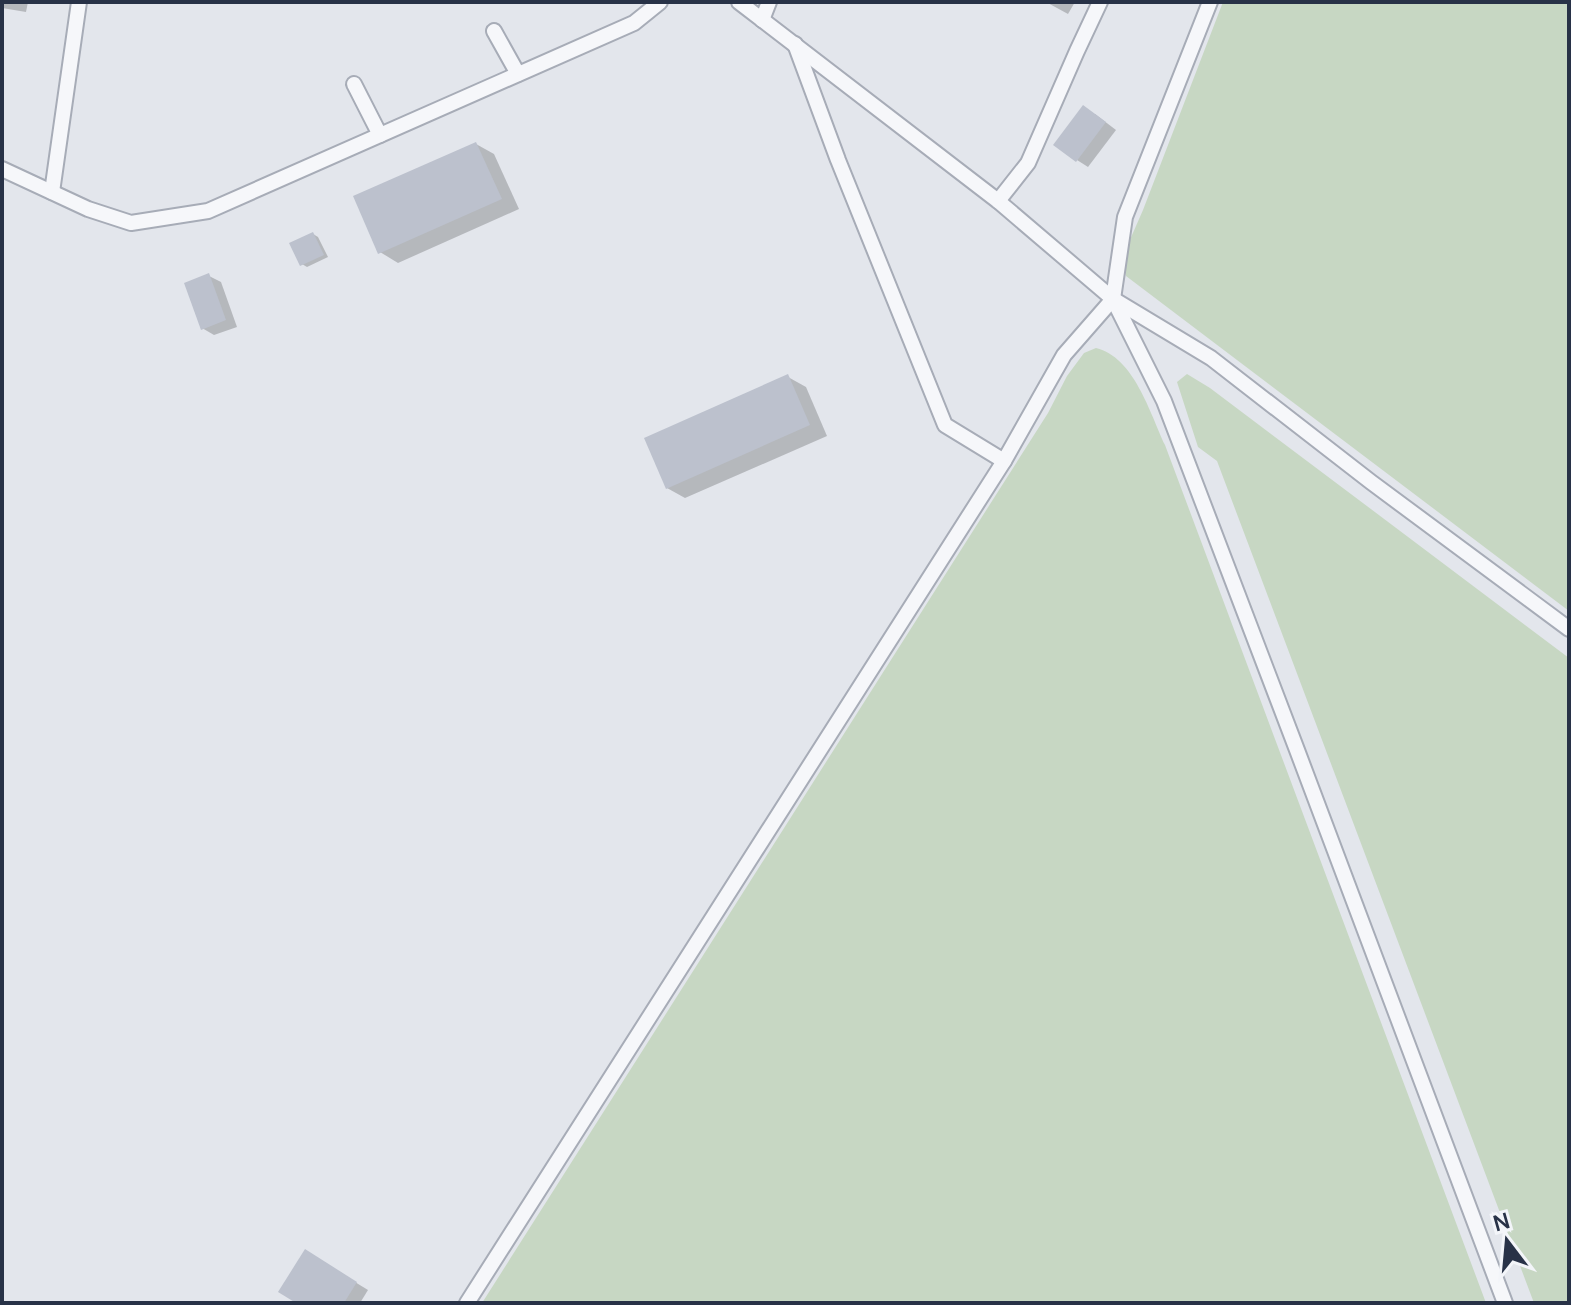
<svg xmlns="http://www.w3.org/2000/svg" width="1571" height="1305" font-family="Manrope,sans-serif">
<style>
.green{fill:#c7d7c3}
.shadow{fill:#0003}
.building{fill:#bcc1cd}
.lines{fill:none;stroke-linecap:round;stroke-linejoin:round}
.lane-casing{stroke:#a7acb7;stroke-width:18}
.lane{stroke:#f6f7fa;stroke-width:14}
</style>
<rect width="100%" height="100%" fill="#e3e6ec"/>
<g class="green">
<polygon points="1223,2 1569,2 1569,611 1126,276 1122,258 1143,210"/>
<path d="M1096,348C1134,357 1150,413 1165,445L1486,1303H482L1048,413L1067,376L1084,353Z"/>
<polygon points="1187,374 1210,388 1569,658 1569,1303 1534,1303 1217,461 1198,447 1177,382"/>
</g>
<g class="shadow">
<polygon points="2,2 28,2 26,12 2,8"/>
<polygon points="1046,2 1075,2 1068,14"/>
<polygon points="1095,114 1116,130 1088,167 1077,160"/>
<polygon points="476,144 494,154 519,209 398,263 380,252"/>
<polygon points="313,234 318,237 328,257 307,267 302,264"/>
<polygon points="209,276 221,282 237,327 214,335 202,328"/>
<polygon points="788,377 806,387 827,436 685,498 667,488"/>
<polygon points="306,1252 368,1290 360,1303 299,1303"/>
</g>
<g class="building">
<polygon points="1083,105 1106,122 1076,162 1053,145"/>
<polygon points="476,142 502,199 378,254 353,196"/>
<polygon points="313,232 324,255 300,266 289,243"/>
<polygon points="209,273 226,320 201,330 184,283"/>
<polygon points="788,374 810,425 666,489 644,438"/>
<polygon points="305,1249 357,1282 344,1303 296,1303 278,1292"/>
</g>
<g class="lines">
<defs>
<g id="lane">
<polyline points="739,2 998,201 1113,299 1211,358 1371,482 1569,629"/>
<polyline points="762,20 769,2"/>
<polyline points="494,31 518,74"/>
<polyline points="795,44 838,160 945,425 1004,461"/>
<polyline points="354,84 380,135"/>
<polyline points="2,169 88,209 131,223 208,211 634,23 660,2"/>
<polyline points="52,192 79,2"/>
<polyline points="998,201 1028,163 1077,51 1100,2"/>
<polyline points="1113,299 1164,401 1297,750 1505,1303"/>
<polyline points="467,1303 1004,461 1064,355 1113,299 1125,217 1210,2"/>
</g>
</defs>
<use href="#lane" class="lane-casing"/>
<use href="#lane" class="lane"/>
</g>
<rect width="1571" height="1305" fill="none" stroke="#283247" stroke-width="8"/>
<g transform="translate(1507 1241) rotate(344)" stroke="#f3f5f9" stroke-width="6" paint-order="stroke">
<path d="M0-6L14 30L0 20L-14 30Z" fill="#283247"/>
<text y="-12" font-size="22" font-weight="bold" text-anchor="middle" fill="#283247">N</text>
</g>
</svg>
